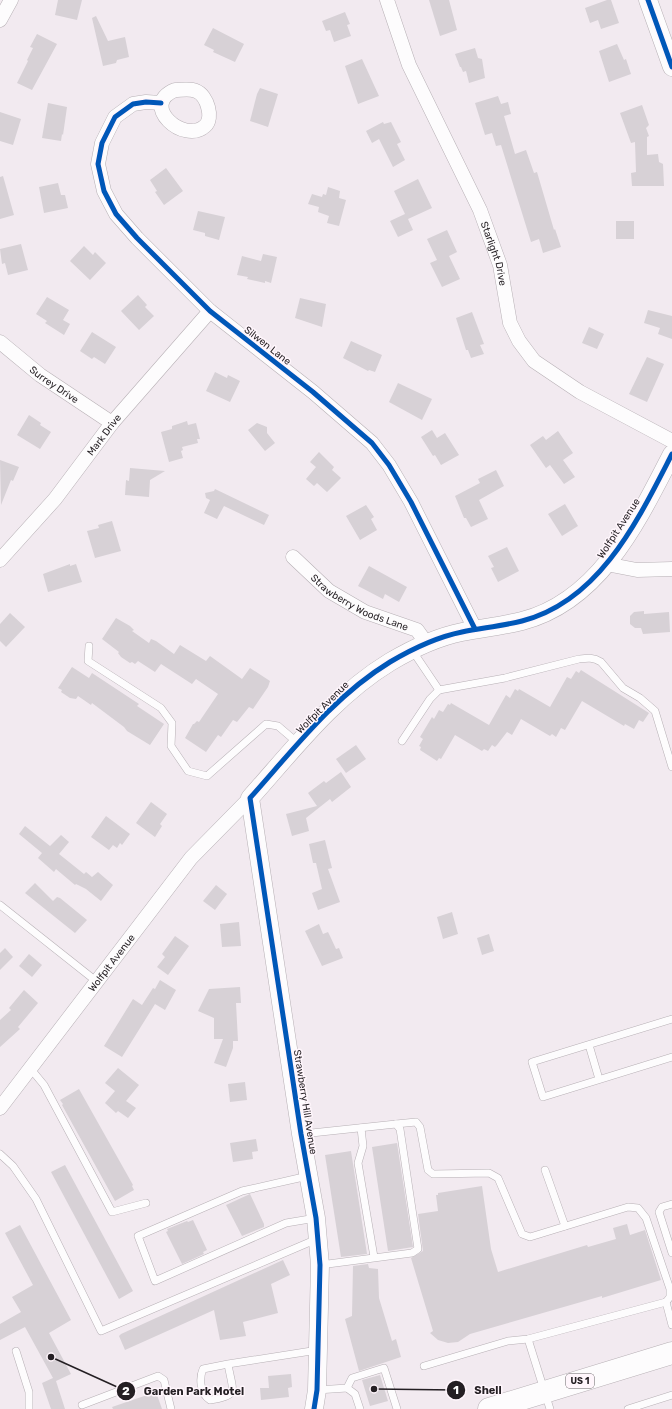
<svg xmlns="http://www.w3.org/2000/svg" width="672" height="1409" font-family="Rubik,sans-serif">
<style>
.building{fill:#d7d1d6}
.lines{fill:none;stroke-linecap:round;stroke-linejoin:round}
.service-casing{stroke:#b7b0b5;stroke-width:8}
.minor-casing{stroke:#b7b0b5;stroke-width:15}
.tertiary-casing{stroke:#b7b0b5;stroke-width:19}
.primary-casing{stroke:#b7b0b5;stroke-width:23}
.service{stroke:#fdfcfd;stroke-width:7}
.minor{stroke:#fdfcfd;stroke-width:14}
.tertiary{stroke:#fdfcfd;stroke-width:18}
.primary{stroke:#fdfcfd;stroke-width:22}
.cycleway-casing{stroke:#fff6fc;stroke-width:8}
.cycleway{stroke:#0057b8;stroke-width:5}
.labels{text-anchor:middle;stroke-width:3;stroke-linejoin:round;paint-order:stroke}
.shield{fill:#fff6fc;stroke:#666064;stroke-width:1}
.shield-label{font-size:9px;font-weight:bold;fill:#241f23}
.street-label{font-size:10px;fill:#241f23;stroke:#fff6fc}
.leader{fill:none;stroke:#241f23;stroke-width:1.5}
.callout-dot{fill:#241f23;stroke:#fff6fc;stroke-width:1.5}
.mark-label{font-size:12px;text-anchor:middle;font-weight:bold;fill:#fff}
.callout-label{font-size:11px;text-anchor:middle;font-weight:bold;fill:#241f23;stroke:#fff6fc;stroke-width:3;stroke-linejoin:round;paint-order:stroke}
</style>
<rect width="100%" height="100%" fill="#f2eaf0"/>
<g class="building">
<polygon points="58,0 82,0 77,20 55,15"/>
<polygon points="429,0 449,0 457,30 440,36"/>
<polygon points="607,0 611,0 619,23 601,29 598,20 590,23 585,8"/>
<polygon points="345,12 350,24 347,25 351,36 334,42 330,30 326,31 322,21"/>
<polygon points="96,16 108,41 125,37 129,57 117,60 116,63 103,66 92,18"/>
<polygon points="213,28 244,44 235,62 213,52 214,50 204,45"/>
<polygon points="37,34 57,44 32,90 17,83 28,61 27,60 33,48 30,47"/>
<polygon points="617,44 624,60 626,59 631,74 609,82 599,51"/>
<polygon points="475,48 478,58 482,59 485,78 469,83 466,71 463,72 461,67 460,67 455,54"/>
<polygon points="362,59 379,96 358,104 345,66"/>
<polygon points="260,88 278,94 268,127 250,121 257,94"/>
<polygon points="498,96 501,104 508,102 511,114 504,116 515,154 526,150 534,173 537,172 554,230 555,229 561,247 543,253 539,239 531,242 501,145 496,146 492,133 485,135 475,103"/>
<polygon points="48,103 67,107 63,135 62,134 61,141 42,138"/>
<polygon points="642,105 649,125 646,128 649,136 647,137 647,155 658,154 659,162 663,164 664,186 632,186 631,173 636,172 635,142 631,143 620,113"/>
<polygon points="0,112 21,119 13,145 0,141"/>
<polygon points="383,122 384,124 391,122 401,142 397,144 405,160 393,167 379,139 372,143 366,131"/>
<polygon points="166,168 183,191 164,205 155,192 157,191 150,180"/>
<polygon points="3,176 14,215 0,219 0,177"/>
<polygon points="418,179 432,208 408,219 413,230 398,237 390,221 405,214 394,191"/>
<polygon points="58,183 61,195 65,195 68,208 44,213 39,187"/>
<polygon points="328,187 340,191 339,198 346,200 339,226 327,223 329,216 318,212 319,207 308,204 312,194 322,197 323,194 326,195"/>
<polygon points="198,211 225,217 219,240 205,236 205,233 193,230"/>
<rect x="616" y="221" width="18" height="18"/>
<polygon points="447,230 457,252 449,256 460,279 442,287 430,263 437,260 427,239"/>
<polygon points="21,244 28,270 8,275 5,263 2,264 0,249"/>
<polygon points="84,246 93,255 95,252 106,263 90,280 70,261"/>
<polygon points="263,254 277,257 271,283 265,281 265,283 247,279 248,277 237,275 242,256 261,261"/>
<polygon points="138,295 147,305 145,307 154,316 139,330 121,311"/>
<polygon points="47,297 69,310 63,320 70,324 64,335 45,323 47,321 36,314"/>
<polygon points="300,298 326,304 322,327 295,318"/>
<polygon points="648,310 672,316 672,339 658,334 660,328 644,323"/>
<polygon points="472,312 484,344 480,345 484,354 471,358 468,350 466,350 456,318"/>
<polygon points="589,327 604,334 597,349 582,343"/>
<polygon points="92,332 116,347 105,364 94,357 92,359 80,351"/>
<polygon points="351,341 382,355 375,372 369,370 368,371 343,358"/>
<polygon points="647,357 664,364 647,402 629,394"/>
<polygon points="215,372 227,378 228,375 240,381 230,402 206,391"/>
<polygon points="398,383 432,399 422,420 389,402"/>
<polygon points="29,415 41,423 40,425 51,432 40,449 17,435"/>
<polygon points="187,421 188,425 196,423 200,439 197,439 198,443 182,447 183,450 181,451 183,458 169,462 161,432 172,429 172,426"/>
<polygon points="257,423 267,427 267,433 275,443 265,451 248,430"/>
<polygon points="432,430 437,438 445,433 459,455 441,465 435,455 433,456 421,437"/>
<polygon points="558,431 573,453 563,460 575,477 564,484 550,465 546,468 530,445 543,436 546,440"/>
<polygon points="319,452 334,467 332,470 341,478 327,492 317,483 314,486 306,479 316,467 310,462"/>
<polygon points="0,460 19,467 13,481 11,480 1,505"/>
<polygon points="130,468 165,471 150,480 149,497 125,495 126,480 129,481"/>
<polygon points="496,470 504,486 479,500 488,519 471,527 466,518 464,518 455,496 480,483 478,479"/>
<polygon points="215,489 269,515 264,525 224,506 217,519 204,513 210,500 206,498 205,493 214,491"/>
<polygon points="565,504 578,526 562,536 548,514"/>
<polygon points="366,505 374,517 371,519 377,530 360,540 346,516"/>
<polygon points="112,521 121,551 95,558 87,531 99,528 98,525"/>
<polygon points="507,547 519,571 498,582 491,568 494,567 488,556"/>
<polygon points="70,564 70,566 76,564 82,582 48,592 43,574"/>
<polygon points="369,566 407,587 399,602 385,594 383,599 358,586"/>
<polygon points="644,611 644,614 669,612 670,632 643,634 641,628 635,628 630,624 630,616 634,612"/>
<polygon points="10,613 25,627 6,647 0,641 0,624"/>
<polygon points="116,618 130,626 134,630 132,631 149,643 151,639 156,641 174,654 180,645 206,661 210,656 242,679 250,668 270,681 268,687 253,709 249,707 237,722 233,720 221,737 218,735 206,752 185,738 193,724 194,724 197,721 199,722 218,694 196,679 192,684 161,664 155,672 138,661 135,664 132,662 130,663 121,657 118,653 119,652 102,639"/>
<polygon points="72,667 89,678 92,673 139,704 137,706 164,724 150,745 127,731 124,727 92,703 91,705 78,696 76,699 70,698 61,692 62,690 58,688"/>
<polygon points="581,670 649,713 643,722 639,720 634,729 625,724 624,726 582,701 565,730 561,728 556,737 552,734 550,736 521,719 512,735 507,732 497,745 495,747 492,745 488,751 484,749 482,751 455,735 441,759 439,758 437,761 420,750 421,747 419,746 423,739 420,737 432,717 434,719 439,710 443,712 448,704 450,705 451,703 489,725 506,695 510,698 515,689 518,691 519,689 550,707 567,677 571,679 576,671 579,673"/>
<polygon points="356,745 366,759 346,773 336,759"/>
<polygon points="341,772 351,787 332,802 330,799 306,818 309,831 292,836 286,814 317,806 308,793 324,781 326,783"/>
<polygon points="151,802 167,814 160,824 162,826 155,837 136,823"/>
<polygon points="106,816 130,834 122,845 120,843 117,848 113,845 109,850 91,837"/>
<polygon points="25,826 50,846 61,835 69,842 59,854 84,874 86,872 92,877 98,872 113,885 101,901 86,889 76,884 75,885 56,869 54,872 38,858 42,853 19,834"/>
<polygon points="325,840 332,868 328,869 340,902 318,910 312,893 322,889 316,863 313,863 309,844"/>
<polygon points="35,883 53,901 57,897 60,898 87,920 75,933 25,893"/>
<polygon points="216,885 227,894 215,910 203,901"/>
<polygon points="452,912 458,934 443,939 437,917"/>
<polygon points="239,922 241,946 222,947 220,924"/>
<polygon points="319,924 323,934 328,932 330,936 336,949 339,948 343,958 322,966 305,931"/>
<polygon points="489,934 494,951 482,955 477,938"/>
<polygon points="175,936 189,946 168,975 157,967 165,957 162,954"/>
<polygon points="5,948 13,957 0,970 0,953"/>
<polygon points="29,954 42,965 32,977 19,966"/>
<polygon points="160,980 176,990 165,1010 155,1004 122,1057 104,1046 133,999 142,1005 153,988 155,989"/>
<polygon points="240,987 241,1003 236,1003 238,1041 233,1041 233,1048 226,1067 214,1063 223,1039 214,1039 214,1018 198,1011 209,989"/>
<polygon points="24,990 38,1003 18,1027 20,1029 0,1047 0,1020 11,1010 9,1008"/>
<polygon points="118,1068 139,1085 126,1101 136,1108 128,1118 118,1111 116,1113 105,1103 115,1091 105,1083"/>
<polygon points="245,1082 247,1100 230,1102 228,1084"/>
<polygon points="79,1089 133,1185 132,1186 134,1190 115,1201 62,1105 63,1104 60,1100"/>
<polygon points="256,1139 258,1151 252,1152 253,1159 233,1162 230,1143"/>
<polygon points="397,1143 413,1247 388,1251 372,1147"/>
<polygon points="351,1151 367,1254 341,1257 325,1155"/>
<polygon points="65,1165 133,1291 119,1299 51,1172"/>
<polygon points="482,1186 491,1249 498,1272 587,1245 588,1247 616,1239 613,1228 627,1224 630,1235 645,1230 661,1280 602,1298 602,1296 470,1334 458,1342 448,1343 438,1340 430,1333 433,1331 411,1258 423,1251 418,1214 438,1211 436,1195 438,1195 438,1193"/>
<polygon points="250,1194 264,1224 264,1227 242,1236 226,1205"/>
<polygon points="193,1220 207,1250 203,1252 204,1254 182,1264 166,1232 168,1231 167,1229 187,1221 188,1222"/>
<polygon points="20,1225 71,1320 49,1333 71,1374 56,1381 65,1409 51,1409 42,1383 53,1378 25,1327 0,1340 0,1324 21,1312 12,1297 33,1285 5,1233"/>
<polygon points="283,1260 290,1275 271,1284 278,1313 243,1322 246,1336 220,1340 214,1310 125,1350 119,1336 121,1334"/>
<polygon points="368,1264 369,1268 378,1269 379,1298 392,1341 396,1339 401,1357 359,1371 345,1319 352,1316 353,1266"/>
<polygon points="291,1374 292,1387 288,1388 289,1397 261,1400 260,1388 269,1388 268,1376"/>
<polygon points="380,1375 388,1401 370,1406 362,1380"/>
<polygon points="156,1392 162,1409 113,1409 112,1407"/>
</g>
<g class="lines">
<defs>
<g id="service">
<polyline points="89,646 88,661 161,708 172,723 171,746 188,771 207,776 266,724 278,726 299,744"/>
<path d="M412,650L439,690L505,678L579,659C587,658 593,657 601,662L623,688L640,698L655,711L672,767"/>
<polyline points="402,741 430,699 439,690"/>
<polyline points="0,905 96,981"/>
<polyline points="672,1019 532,1062 543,1097 672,1057"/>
<polyline points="589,1045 599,1079"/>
<polyline points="30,1068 44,1085 112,1212 146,1203"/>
<polyline points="396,1124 416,1122 420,1127 428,1170 433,1174 489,1173 498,1178 522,1234 530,1237 628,1207 638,1208 646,1218 670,1289 670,1297 666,1302 528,1339 508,1341 424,1366"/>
<polyline points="361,1128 363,1146 358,1163 374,1257"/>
<polyline points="302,1134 396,1124 400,1129 418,1249 412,1253 320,1265"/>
<polyline points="0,1154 13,1166 36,1199 101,1331 317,1239"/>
<polyline points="545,1170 565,1226"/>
<polyline points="308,1176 242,1191 138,1236 155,1281 286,1223 316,1218"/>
<polyline points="672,1204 662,1207 659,1212 672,1253"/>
<polyline points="666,1302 672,1325"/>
<polyline points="528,1339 550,1409"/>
<polyline points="16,1351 29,1392 29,1409"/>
<path d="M228,1364C232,1390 241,1396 210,1400C200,1394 199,1378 203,1369L228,1364L318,1350"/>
<polyline points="347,1388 355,1394 360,1409"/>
<polyline points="317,1390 347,1388 352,1378 384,1368 397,1409"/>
<polyline points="82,1405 158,1376 164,1380 171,1409"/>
<polyline points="628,1409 672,1395"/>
</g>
<g id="minor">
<path id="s1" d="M387,0L409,65L480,210L500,265L510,323L519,341L534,361L580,392L672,441"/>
<polyline points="0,20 11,0"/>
<path d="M175,90C181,90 190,88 196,91C207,95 214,118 205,126C184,145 139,105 175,90Z"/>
<polyline points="161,103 146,102 133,104 115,117 102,143 98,164 104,191 116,214 137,238 210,311 313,392 372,443 389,465 411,502 475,629"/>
<path id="s2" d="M0,342L40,375L112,423"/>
<path id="s3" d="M293,557L329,591L365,612L417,630L427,644"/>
<path id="s4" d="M0,560L55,499L112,423L210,311"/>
<polyline points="606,564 637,570 672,569"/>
<path id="s5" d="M0,1108L191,858L250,798"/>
</g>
<g id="tertiary">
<polyline points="648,0 672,67"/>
<path d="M314,1409L317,1390L320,1265L316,1218L301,1134L250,798C293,750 334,696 390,662C412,649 437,637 462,632C482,628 502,626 522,621C600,601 638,520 672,454"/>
</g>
<polyline id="primary" points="489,1409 672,1353"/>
</defs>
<use href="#service" class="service-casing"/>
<use href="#minor" class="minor-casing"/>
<use href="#tertiary" class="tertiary-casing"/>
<use href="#primary" class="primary-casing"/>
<use href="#service" class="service"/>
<use href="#minor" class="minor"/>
<use href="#tertiary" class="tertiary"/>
<use href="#primary" class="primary"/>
<defs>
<g id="cycleway">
<polyline points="648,0 672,67"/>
<polyline points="161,103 146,102 133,104 115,117 102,143 98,164 104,191 116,214 137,238 210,311 313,392 372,443 389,465 411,502 475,629"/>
<path d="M314,1409L317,1390L320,1265L316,1218L301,1134L250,798C293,750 334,696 390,662C412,649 437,637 462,632C482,628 502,626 522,621C600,601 638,520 672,454"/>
</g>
</defs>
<use href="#cycleway" class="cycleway-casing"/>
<use href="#cycleway" class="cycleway"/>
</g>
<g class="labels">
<rect class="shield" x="566" y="1374" width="28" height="14" rx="3"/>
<g class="shield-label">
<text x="580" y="1384">US 1</text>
</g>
<g class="street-label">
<text dy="4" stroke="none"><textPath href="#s1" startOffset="276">Starlight Drive</textPath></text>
<text transform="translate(268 345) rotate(38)" y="4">Silwen Lane</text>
<text dy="4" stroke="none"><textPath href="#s2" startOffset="69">Surrey Drive</textPath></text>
<text dy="4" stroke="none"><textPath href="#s4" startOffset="163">Mark Drive</textPath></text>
<text transform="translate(618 528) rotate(-57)" y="4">Wolfpit Avenue</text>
<text dy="4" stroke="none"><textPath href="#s3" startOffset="82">Strawberry Woods Lane</textPath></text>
<text transform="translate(322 707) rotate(-45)" y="4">Wolfpit Avenue</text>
<text dy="4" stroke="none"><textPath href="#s5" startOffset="183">Wolfpit Avenue</textPath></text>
<text transform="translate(306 1102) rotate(81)" y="4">Strawberry Hill Avenue</text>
</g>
</g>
<path class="leader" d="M374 1389L456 1390M51 1357L126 1391"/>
<g class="callout-dot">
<circle cx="374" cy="1389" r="4"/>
<circle cx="51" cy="1357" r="4"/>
<circle cx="456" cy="1390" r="10"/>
<circle cx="126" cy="1391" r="10"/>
</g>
<g class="mark-label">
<text x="456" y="1394">1</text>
<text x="126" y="1395">2</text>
</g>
<g class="callout-label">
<text x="488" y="1394">Shell</text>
<text x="194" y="1395">Garden Park Motel</text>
</g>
</svg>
